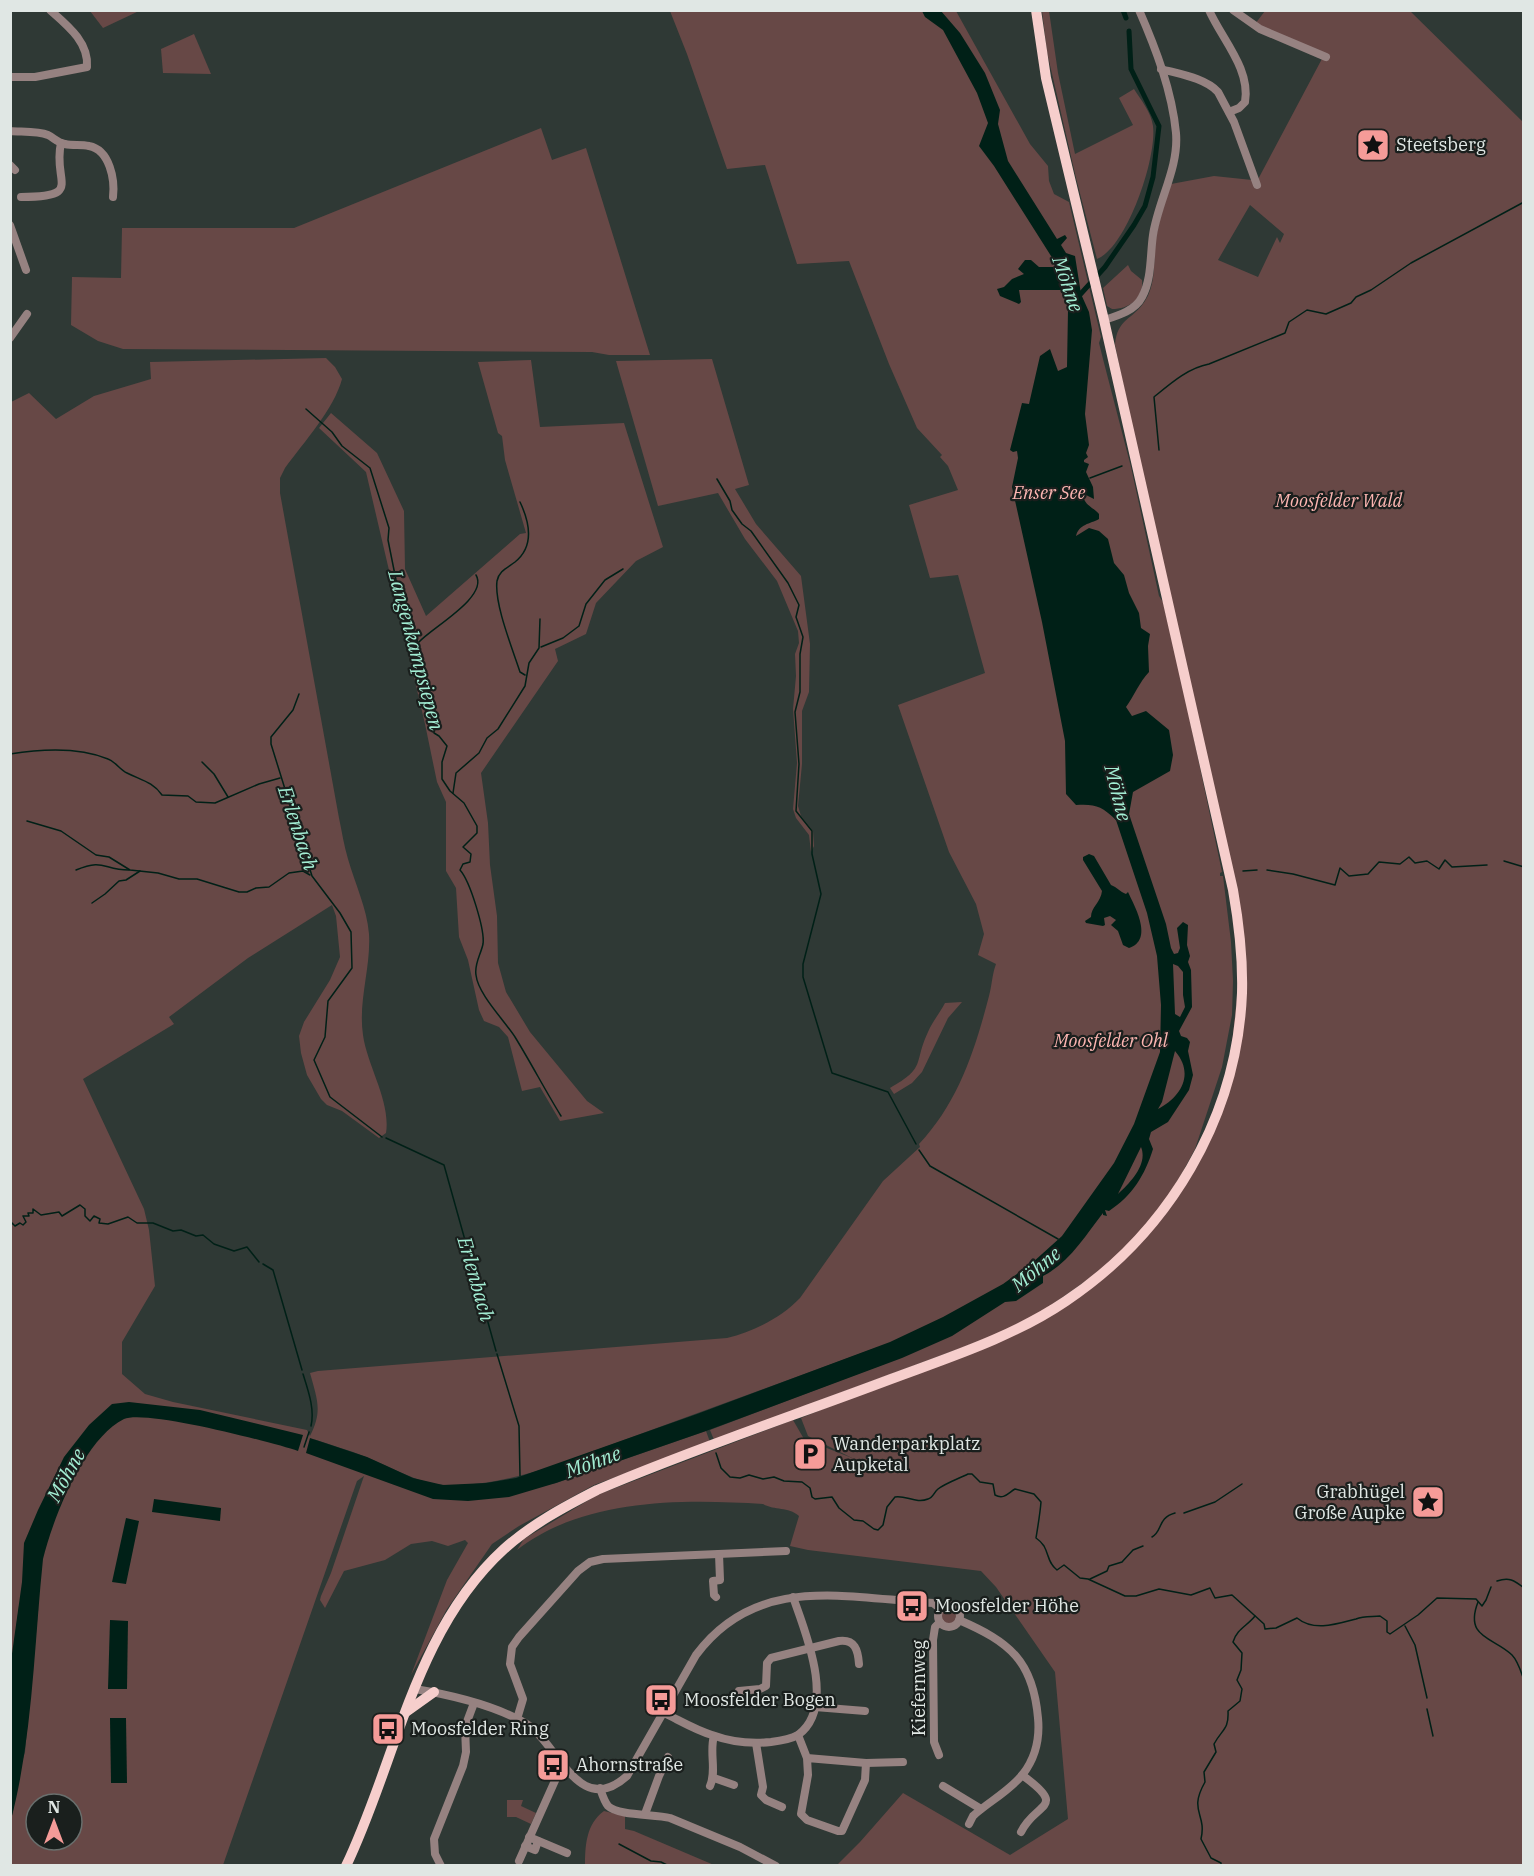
<svg xmlns="http://www.w3.org/2000/svg" width="1534" height="1876" font-family="'IBM Plex Serif',serif">
<style>
.green{fill:#674846;fill-rule:evenodd}
.water{fill:#002017;fill-rule:evenodd}
.lines{fill:none;stroke-linecap:round;stroke-linejoin:round}
.stream{stroke:#002017;stroke-width:1.5}
.canal{stroke:#002017;stroke-width:5}
.minor{stroke:#968281;stroke-width:8}
.major{stroke:#f6cecc;stroke-width:10}
.labels{text-anchor:middle;stroke-width:4.5;stroke-linejoin:round;paint-order:stroke}
.poi-label{font-size:18px;fill:#e0e7e4;stroke:#1a1f1d;text-anchor:start}
.park-label{font-size:18px;font-style:italic;fill:#fcb5b1;stroke:#1a1f1d}
.street-label{font-size:18px;fill:#e0e7e4;stroke:#1a1f1d}
.water-label{font-size:20px;font-style:italic;fill:#a3eed4;stroke:#1a1f1d}
</style>
<rect width="100%" height="100%" fill="#2f3935"/>
<g class="green">
<polygon points="90,11 139,11 103,28"/>
<path d="M670,11H956L1030,144L1048,166L1049,181L1054,194L1069,202L1101,337L1099,343L1103,359L1131,467L1159,596L1163,602L1184,692L1222,872L1220,873V876H1223L1231,942L1233,981L1232,1015L1222,1067L1195,1149L1182,1173L1165,1202L1121,1256L1040,1313L993,1336L714,1440L710,1430L884,1364L878,1347L550,1467C515,1478 481,1486 445,1485C416,1483 392,1467 366,1457C349,1450 331,1445 313,1439L413,1488L505,1493L556,1483L706,1431L710,1442L594,1485L519,1526L492,1544L447,1609L411,1675L447,1580L468,1543L465,1540L448,1546L432,1541L411,1544L385,1560L344,1571L325,1608L320,1600L321,1596L331,1573L364,1476L357,1481L223,1865H11V1820L14,1806L21,1630L19,1606L11,1668V402L29,393L56,419L94,396L151,379L150,362L326,358L335,367L342,379C334,409 304,442 285,468L280,478V493L339,818C342,832 344,846 348,859C355,884 367,908 369,934C371,968 358,1001 363,1035C367,1065 391,1102 386,1133L379,1138L342,1111L327,1105L321,1099L307,1075L301,1053L299,1036L304,1022L330,980L340,957L336,916L332,905L248,958L169,1017L174,1024L83,1079L144,1209L149,1230L155,1286L122,1342V1374L145,1394L173,1402L307,1430L310,1436C323,1411 317,1399 310,1373L318,1371L727,1338C754,1331 781,1318 800,1298L883,1181L920,1147L919,1144C958,1103 975,1050 989,996C992,985 992,975 996,964L978,955L984,934L976,904L949,852L898,705L985,673L958,575L930,578L909,505L958,490L948,466L940,457L942,455L917,428L889,364L849,261L797,264L765,165L727,169L687,54ZM39,1601L25,1752L21,1765ZM36,1804H72V1840H36Z"/>
<path d="M1042,11H1049L1058,73L1075,154L1133,125L1119,98L1134,89C1141,100 1151,112 1153,126C1157,158 1127,247 1097,259L1076,178L1047,52Z"/>
<path d="M1265,11H1410L1522,121L1523,120V1865H837L860,1842L903,1793L1010,1855L1068,1819L1055,1672L996,1587L981,1571L808,1550L790,1546L799,1516C788,1506 775,1511 763,1504C682,1499 584,1498 517,1550L524,1539L597,1495L793,1420L804,1439L852,1458L808,1436L801,1418L989,1342L1092,1283L1185,1179L1228,1082L1242,948L1115,345C1117,318 1133,320 1145,301C1158,281 1152,255 1157,233C1160,216 1166,200 1171,184L1214,176L1252,180L1255,185L1324,55L1255,24ZM1250,205L1284,234L1280,243L1277,237L1258,277L1218,260Z"/>
<polygon points="194,34 211,74 163,73 161,49"/>
<polygon points="541,128 552,160 586,148 650,355 609,355 592,352 123,349 98,341 71,325 72,277 121,278 122,228 294,228"/>
<path d="M1128,265L1131,271L1142,280C1144,299 1129,309 1112,309L1107,306L1103,288Z"/>
<polygon points="712,359 749,485 735,489 756,524 801,576 810,644 809,692 802,711 802,764 798,806 801,816 813,831 814,846 811,852 809,835 796,818 793,809 797,763 793,709 796,676 795,654 799,643 798,631 777,581 745,539 718,493 658,506 616,361"/>
<polygon points="531,360 540,427 624,423 663,547 636,561 596,603 586,634 555,649 558,661 481,773 488,823 490,865 497,916 498,963 506,992 530,1032 587,1101 604,1113 560,1121 540,1087 522,1091 508,1037 499,1027 484,1021 479,1010 468,960 459,937 456,888 446,871 446,802 437,782 425,724 366,472 319,428 331,413 377,453 404,511 405,569 426,616 520,534 526,533 505,460 502,436 498,433 478,362"/>
<path d="M962,1002L948,1018L922,1072L912,1083L894,1094L890,1088C927,1067 913,1064 928,1032C932,1022 940,1013 945,1003Z"/>
<circle cx="949" cy="1616" r="8"/>
<polygon points="507,1800 523,1800 521,1806 536,1813 531,1824 516,1817 507,1817"/>
<path d="M604,1811L625,1816V1829L634,1831L714,1865L585,1866C585,1846 586,1824 604,1811Z"/>
</g>
<g class="water">
<path d="M922,11H941L960,33L985,73L1000,110L998,124L1008,161L1057,239L1065,235L1067,238L1061,245L1066,253L1075,256L1081,294L1089,312L1092,330L1085,414L1089,445L1086,453L1088,457L1084,460V462L1089,464L1086,472L1093,487L1094,499L1084,494L1083,497C1086,506 1094,508 1099,514V519C1090,524 1079,524 1076,536L1089,528L1099,531L1108,539L1114,563L1124,575L1129,593L1139,613L1141,628L1150,634L1148,646L1149,672C1140,681 1134,696 1126,707L1132,716L1146,711L1169,730L1173,755L1170,771L1133,792L1129,814L1166,924L1171,948L1174,954L1178,953L1180,948L1177,928L1183,922L1188,925L1187,945L1190,956L1188,962L1191,970L1192,1007L1179,1031L1181,1036L1187,1038L1190,1042L1188,1051L1193,1075L1189,1090L1168,1122L1151,1132L1149,1139L1153,1149C1145,1175 1132,1196 1109,1211L1105,1210L1107,1216L1103,1215V1213C1085,1236 1069,1263 1043,1276V1283L1016,1301L1005,1302L952,1336L902,1358L706,1431L556,1483L509,1497L468,1501L433,1499L306,1453L310,1438L367,1457L413,1478L443,1485L486,1483L516,1478L697,1414L890,1342L943,1317L1003,1284L1032,1263L1062,1236L1114,1163L1134,1124L1160,1052L1161,1005L1157,956L1147,913L1116,820C1101,806 1096,804 1076,805L1066,794L1065,741L1042,622L1012,487L1018,458L1017,451L1013,452L1010,450L1022,403L1029,404L1040,356L1050,349L1058,371L1067,367L1068,310L1066,290H1019L1021,302L1019,304L1000,296L997,289L1004,287L1012,279L1024,274L1018,269L1025,260H1031L1039,267H1058L994,166L979,146L988,123L977,93L943,30L925,17ZM1173,964L1178,966L1183,972V995L1185,1007L1180,1017L1175,1014ZM1175,1051C1195,1074 1181,1097 1158,1109L1162,1102ZM1141,1147C1148,1164 1131,1182 1118,1194Z"/>
<path d="M1089,854L1094,856L1111,885C1117,887 1120,892 1126,894L1128,892C1135,907 1154,940 1129,948L1123,945L1118,931L1111,925L1116,920L1110,916L1104,918L1105,925L1103,926L1086,923L1085,921L1091,917C1091,907 1101,902 1102,891L1083,860V857Z"/>
<path d="M129,1402L200,1410L303,1435L298,1451C271,1442 145,1409 124,1419C84,1439 53,1518 43,1559C34,1646 33,1735 11,1820L10,1668L22,1582L24,1543L38,1510L64,1457L89,1425L112,1404Z"/>
<polygon points="154,1499 221,1508 220,1521 152,1512"/>
<polygon points="126,1518 139,1521 126,1584 112,1582"/>
<polygon points="110,1620 128,1621 127,1689 108,1689"/>
<polygon points="110,1718 126,1718 127,1783 111,1783"/>
</g>
<g class="lines">
<g class="stream">
<path d="M306,409L332,432L342,446L370,468L389,528L388,540L396,580L418,643L420,672L430,694L434,733L439,736L447,746L442,762V779L450,791L464,803L477,826V833L463,847L471,854L470,862L463,864L460,870C470,881 485,930 483,944C481,954 474,964 476,975C478,994 504,1020 515,1037C531,1063 545,1090 561,1116"/>
<path d="M1159,450L1154,397C1171,383 1188,368 1209,364L1285,333L1289,322L1307,310L1326,314L1351,303L1356,297L1371,290L1411,263L1524,202"/>
<polyline points="1090,478 1122,466"/>
<polyline points="717,479 730,501 732,510 742,524 751,531 788,583 799,605 796,617 803,637 800,654 800,692 795,712 799,764 796,811 812,831 812,854 821,894 803,964 803,977 832,1073 888,1092 916,1144"/>
<path d="M520,502C529,521 535,546 515,562C507,568 499,571 497,581C494,604 513,650 520,672L525,675"/>
<path d="M419,642C431,628 489,597 476,575"/>
<polyline points="541,647 563,638 579,626 586,604 605,580 623,569"/>
<polyline points="299,694 293,710 271,737 271,744 312,876 340,913 351,932 352,968 328,1001 325,1037 314,1060 330,1097 382,1137"/>
<path d="M10,754C41,749 79,747 108,759C116,762 120,770 127,773C141,780 153,782 162,795L188,796L196,802L215,803L259,784L280,778"/>
<polyline points="202,762 214,774 228,797"/>
<polyline points="453,793 456,773 479,753 487,738 498,729 525,686 529,663 539,648 540,619"/>
<polyline points="27,821 61,831 96,855 109,857 130,870 158,873 179,879 197,879 239,892 247,892 256,888 269,887 289,873 303,871 310,875"/>
<polyline points="1504,861 1524,867"/>
<path d="M76,870C104,858 103,870 129,870"/>
<polyline points="1267,870 1293,874 1335,885 1340,868 1349,876 1368,874 1379,862 1400,864 1409,857 1415,863 1427,861 1439,869 1445,860 1452,867 1487,865"/>
<polyline points="1243,871 1257,870"/>
<polyline points="92,903 105,894 119,881 126,880 140,871"/>
<polyline points="386,1138 444,1165 496,1351"/>
<polyline points="919,1150 930,1166 1058,1239"/>
<polyline points="10,1227 12,1223 15,1226 20,1223 23,1225 26,1222 23,1216 29,1216 28,1213 33,1213 33,1209 41,1215 59,1212 62,1216 80,1205 85,1209 85,1216 90,1221 94,1216 100,1219 99,1223 108,1224 128,1217 137,1223 153,1223 173,1231 181,1230 196,1236 203,1235 214,1244 234,1251 247,1247 259,1262"/>
<polyline points="263,1264 273,1270 302,1370"/>
<polyline points="497,1354 519,1426 520,1476"/>
<path d="M303,1374C308,1390 315,1409 311,1426"/>
<polyline points="304,1447 309,1432"/>
<path d="M716,1453L721,1468L730,1477L740,1478L749,1475L763,1479L774,1477L784,1481L802,1482L810,1488L812,1497L815,1499L832,1497L839,1508L854,1520L863,1521L874,1529L878,1530L883,1525L887,1507L895,1497C906,1495 916,1504 928,1499C933,1498 934,1492 938,1489C946,1483 958,1479 968,1474H972L980,1482L993,1484L995,1495C1004,1500 1008,1493 1015,1489L1034,1494L1041,1502C1040,1514 1038,1526 1036,1538C1039,1540 1042,1543 1044,1546C1049,1555 1048,1563 1057,1570L1064,1565L1080,1578L1088,1579L1125,1596H1136L1159,1589L1191,1595L1210,1588L1215,1598L1232,1595L1264,1624L1265,1629L1276,1628L1297,1618C1314,1632 1337,1624 1356,1619C1364,1616 1373,1617 1380,1616L1387,1621V1632L1390,1634L1418,1615L1437,1598L1476,1599L1482,1606L1486,1600L1491,1587"/>
<polyline points="1184,1513 1215,1502 1242,1484"/>
<path d="M1152,1537C1163,1531 1157,1518 1175,1513"/>
<polyline points="1090,1579 1107,1571 1109,1566 1122,1562 1133,1550 1143,1546"/>
<path d="M1497,1581C1509,1577 1514,1580 1524,1588"/>
<path d="M1478,1602C1464,1638 1493,1637 1512,1655C1518,1661 1521,1672 1524,1680"/>
<polyline points="1405,1626 1415,1645 1427,1698"/>
<polyline points="1427,1709 1433,1736"/>
<polyline points="619,1844 651,1861 661,1862 669,1866"/>
<path d="M1221,1866V1863L1211,1858L1201,1839C1207,1813 1188,1812 1205,1782L1204,1772L1216,1752L1214,1744C1222,1729 1229,1730 1228,1711L1240,1701L1242,1689L1237,1680L1241,1670L1242,1653L1233,1642C1237,1629 1247,1626 1255,1616"/>
</g>
<g class="canal">
<polyline points="1123,10 1126,18"/>
<polyline points="1077,298 1105,267 1134,225 1145,206 1153,177 1159,126 1131,69 1129,31"/>
</g>
<g class="minor">
<path d="M1209,10C1221,38 1251,69 1245,102L1239,108L1229,112"/>
<polyline points="1233,10 1260,29 1326,57"/>
<path d="M1161,69C1179,74 1205,78 1218,92L1234,122L1257,185"/>
<path d="M10,77H35L87,67C89,42 67,25 50,10"/>
<path d="M10,131C22,132 38,131 48,135C54,138 58,143 65,144C73,146 81,144 89,146C110,150 115,180 113,197"/>
<polyline points="10,165 15,170"/>
<path d="M21,197C85,197 52,182 61,143"/>
<polyline points="10,225 26,270"/>
<path d="M1104,320C1117,316 1135,311 1142,297C1152,279 1150,255 1153,235C1158,201 1179,168 1176,133C1172,91 1156,49 1139,10"/>
<polyline points="10,338 27,314"/>
<polyline points="716,1597 714,1595 713,1581 720,1580 719,1554"/>
<circle cx="949" cy="1616" r="11"/>
<path d="M959,1620C1010,1642 1033,1661 1038,1718C1040,1739 1036,1757 1023,1774C1010,1791 988,1802 973,1816L969,1824"/>
<path d="M415,1689C451,1695 492,1704 525,1723C558,1742 578,1820 627,1776L696,1655C757,1573 846,1598 933,1603L941,1609"/>
<path d="M739,1691L760,1689L766,1686L767,1663L771,1658L839,1641C855,1639 858,1650 859,1664"/>
<polyline points="815,1707 865,1711"/>
<path d="M662,1712C679,1720 695,1730 712,1735C731,1742 751,1744 771,1742C779,1741 791,1739 798,1735C837,1707 805,1631 793,1597"/>
<polyline points="517,1719 523,1699 510,1664 512,1647 519,1637 578,1571 590,1562 603,1559 786,1551"/>
<polyline points="798,1735 807,1758 808,1775 801,1814 807,1820 838,1831 842,1831 865,1780 866,1763 807,1758"/>
<polyline points="756,1743 763,1787 761,1795 766,1800 782,1807"/>
<polyline points="939,1755 934,1742 933,1640 935,1627 940,1622"/>
<polyline points="866,1763 903,1762"/>
<polyline points="714,1778 734,1785"/>
<path d="M710,1786C717,1771 709,1752 714,1736"/>
<polyline points="943,1786 981,1809"/>
<path d="M600,1788C602,1794 604,1801 608,1806C618,1816 655,1814 670,1818L740,1847L776,1866"/>
<polyline points="645,1814 659,1776 668,1757"/>
<path d="M1021,1832C1035,1802 1069,1809 1022,1775"/>
<polyline points="529,1837 567,1853"/>
<polyline points="525,1846 535,1850 538,1841"/>
<polyline points="519,1861 562,1765"/>
<polyline points="441,1866 435,1854 434,1839 463,1766 466,1752 465,1727 474,1703"/>
</g>
<g class="major">
<polyline points="406,1712 434,1692"/>
<path d="M346,1866C397,1760 414,1631 504,1549C532,1524 564,1507 597,1490C693,1449 793,1416 891,1379C950,1357 1013,1337 1066,1301C1169,1232 1237,1118 1242,993C1243,958 1239,924 1233,890L1104,320L1046,78L1036,10"/>
</g>
</g>
<defs>
<symbol id="sight-square" viewBox="-11 -11 22 22"><rect x="-9" y="-9" width="18" height="18" rx="4" fill="#f59b98" stroke="#1a1f1d"/><path d="M0-6L1.8-2.2L6-1.7L2.9 1.2L3.7 5.4L0 3.3L-3.7 5.4L-2.9 1.2L-6-1.7L-1.8-2.2Z" fill="#111"/></symbol>
<symbol id="parking-square" viewBox="-11 -11 22 22"><rect x="-9" y="-9" width="18" height="18" rx="4" fill="#f59b98" stroke="#1a1f1d"/><path d="M-3.5-5.5H1a3.5 3.5 0 0 1 0 7H-1V5.5H-3.5ZM-1-3.4V-.6H.8a1.4 1.4 0 0 0 0-2.8Z" fill="#111"/></symbol>
<symbol id="bus-square" viewBox="-11 -11 22 22"><rect x="-9" y="-9" width="18" height="18" rx="4" fill="#f59b98" stroke="#1a1f1d"/><path d="M-5-6H5V4H4V6H2V4H-2V6H-4V4H-5ZM-3.5-4V0h7V-4ZM-3.5 1.2v1.5H-2V1.2ZM2 1.2v1.5H3.5V1.2Z" fill="#111"/></symbol>
</defs>
<g fill-rule="evenodd">
<use href="#sight-square" x="1354" y="126" width="38" height="38"/>
<use href="#parking-square" x="791" y="1435" width="38" height="38"/>
<use href="#sight-square" x="1409" y="1483" width="38" height="38"/>
<use href="#bus-square" x="893" y="1587" width="38" height="38"/>
<use href="#bus-square" x="642" y="1681" width="38" height="38"/>
<use href="#bus-square" x="369" y="1710" width="38" height="38"/>
<use href="#bus-square" x="534" y="1746" width="38" height="38"/>
</g>
<g class="labels">
<g class="poi-label">
<text x="1396" y="151">Steetsberg</text>
<text x="833" y="1450">Wanderparkplatz<tspan x="833" dy="21">Aupketal</tspan></text>
<text x="1405" y="1498" text-anchor="end">Grabhügel<tspan x="1405" dy="21">Große Aupke</tspan></text>
<text x="935" y="1612">Moosfelder Höhe</text>
<text x="684" y="1706">Moosfelder Bogen</text>
<text x="411" y="1735">Moosfelder Ring</text>
<text x="576" y="1771">Ahornstraße</text>
</g>
<g class="park-label">
<text x="1049" y="499">Enser See</text>
<text x="1339" y="507">Moosfelder Wald</text>
<text x="1111" y="1047">Moosfelder Ohl</text>
</g>
<g class="street-label">
<text transform="translate(919 1688) rotate(-90)" y="6">Kiefernweg</text>
</g>
<g class="water-label">
<text transform="translate(1068 284) rotate(71)" y="7">Möhne</text>
<text transform="translate(416 650) rotate(75)" y="7">Langenkampsiepen</text>
<text transform="translate(1118 793) rotate(76)" y="7">Möhne</text>
<text transform="translate(298 828) rotate(72)" y="7">Erlenbach</text>
<text transform="translate(1036 1269) rotate(-40)" y="7">Möhne</text>
<text transform="translate(476 1279) rotate(74)" y="7">Erlenbach</text>
<text transform="translate(593 1462) rotate(-20)" y="7">Möhne</text>
<text transform="translate(66 1475) rotate(-61)" y="7">Möhne</text>
</g>
</g>
<rect width="1534" height="1876" fill="none" stroke="#e0e7e4" stroke-width="24"/>
<g transform="translate(54 1822)"><circle r="28" fill="#1a1f1d" stroke="#696f6d" stroke-width="1.5"/>
<path d="M0-4.5L10 22L0 15L-10 22Z" fill="#f59b98"/>
<text y="-9" font-size="16" font-weight="bold" text-anchor="middle" fill="#e0e7e4">N</text>
</g>
</svg>
